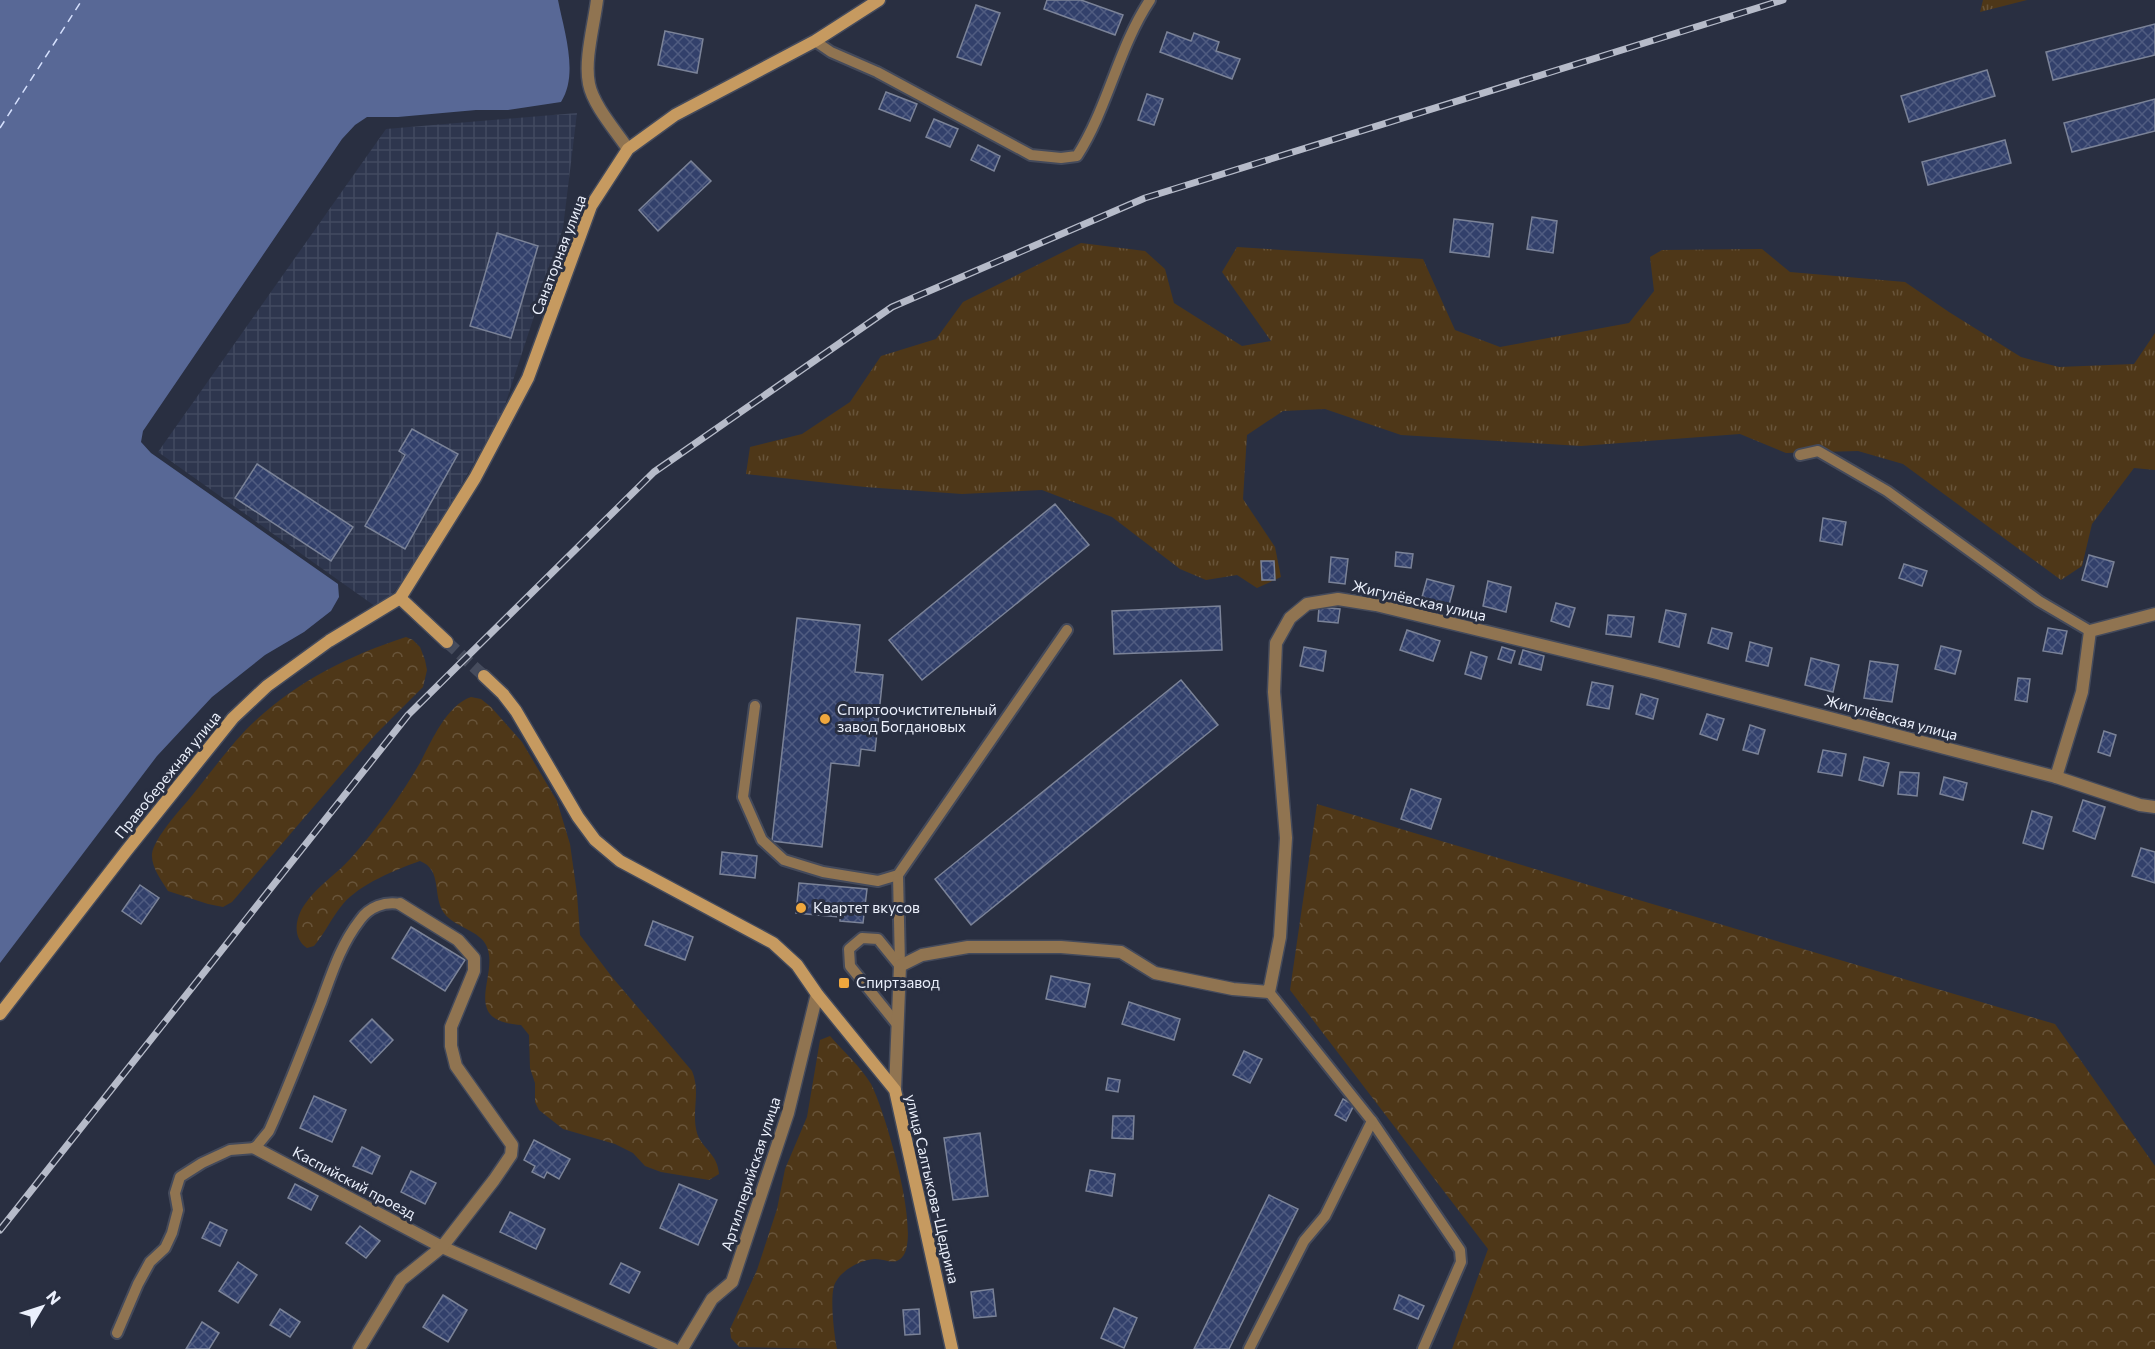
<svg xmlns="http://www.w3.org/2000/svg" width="2155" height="1349" font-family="Commissioner,sans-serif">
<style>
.industrial{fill:url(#industrial-grid)}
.forest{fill:url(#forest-crowns)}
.park{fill:url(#park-tufts)}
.water{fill:#586896}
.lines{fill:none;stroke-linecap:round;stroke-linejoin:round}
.ferry{stroke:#d5e0fd;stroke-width:1.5;stroke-dasharray:8 6;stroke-linecap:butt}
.building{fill:url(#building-cross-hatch);stroke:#7b8398;stroke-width:1.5}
.secondary-tunnel{stroke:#464c5d;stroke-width:12;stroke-dasharray:12 6;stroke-linecap:butt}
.lane-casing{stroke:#444a5b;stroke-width:14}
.street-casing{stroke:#444a5b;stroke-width:15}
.secondary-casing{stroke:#444a5b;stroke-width:15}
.lane{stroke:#907451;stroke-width:10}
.street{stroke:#907451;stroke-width:12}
.secondary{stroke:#c69a60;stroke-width:12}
.rail-casing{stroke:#b6bbc9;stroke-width:7}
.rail{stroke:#292f41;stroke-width:4.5;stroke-dasharray:14;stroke-linecap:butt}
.poi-dot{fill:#efa73d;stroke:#292f41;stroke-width:2}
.labels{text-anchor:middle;stroke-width:6;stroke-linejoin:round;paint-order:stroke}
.street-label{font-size:15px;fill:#ebf0fc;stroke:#292f41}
.poi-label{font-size:15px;fill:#ebf0fc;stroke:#292f41;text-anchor:start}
</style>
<defs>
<pattern id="industrial-grid" width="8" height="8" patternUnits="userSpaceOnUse" patternTransform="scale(1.5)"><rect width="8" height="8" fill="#2e364e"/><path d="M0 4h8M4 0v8" fill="none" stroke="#424a60"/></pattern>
<pattern id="forest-crowns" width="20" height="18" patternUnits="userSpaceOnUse" patternTransform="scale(1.5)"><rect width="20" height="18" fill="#4e3718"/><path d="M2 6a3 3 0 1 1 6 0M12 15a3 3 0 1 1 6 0" fill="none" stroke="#68543a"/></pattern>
<pattern id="park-tufts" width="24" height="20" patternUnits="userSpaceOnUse" patternTransform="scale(1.5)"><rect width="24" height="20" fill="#4e3718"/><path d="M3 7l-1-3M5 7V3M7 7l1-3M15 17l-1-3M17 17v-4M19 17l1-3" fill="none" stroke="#68543a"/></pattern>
<pattern id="building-cross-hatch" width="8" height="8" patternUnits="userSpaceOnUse" patternTransform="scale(1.5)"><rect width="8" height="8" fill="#32406b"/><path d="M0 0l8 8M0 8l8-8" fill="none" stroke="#505c81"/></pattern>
</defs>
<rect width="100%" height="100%" fill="#292f41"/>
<polygon class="industrial" points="577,113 563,228 503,411 415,567 379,609 158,452 386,129"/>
<g class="forest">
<path d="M406,637L413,640L420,647L425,660L427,670L423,687L376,734L232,902L223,907L208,904L168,891C162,881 151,867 152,854C154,838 180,810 190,798C210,774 233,741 255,721C298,681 350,655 406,637Z"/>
<path d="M471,697L481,699L491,707L522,742L557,801L570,844L577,894L580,935L612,977L692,1071C701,1092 691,1112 697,1133C702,1149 718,1154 719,1174L709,1180L661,1172L645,1166L633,1153L615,1144L563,1129L539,1110L535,1102V1083L530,1068L529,1035L521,1025C459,1021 499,976 487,947C480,930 455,928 444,913C432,896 443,870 420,861C395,870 360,884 343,904C332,917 325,933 314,946L307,948C292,938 295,918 305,904C317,886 337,874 351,858C376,830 403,793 421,761C432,740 447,705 471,697Z"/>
<polygon points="1317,804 2055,1024 2155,1166 2155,1349 1452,1349 1488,1249 1290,990"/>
<path d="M830,1036C843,1051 861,1067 871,1084C885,1111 921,1232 903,1256C895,1267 885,1258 874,1259C860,1260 839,1271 834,1286C830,1299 834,1335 837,1349L739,1347L731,1338L730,1329L757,1270L777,1209L785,1169L807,1117L820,1040Z"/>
</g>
<g class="park">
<polygon points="1983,0 2027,0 1980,12"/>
<polygon points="1081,243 1145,251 1165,269 1174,303 1242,346 1271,341 1222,272 1237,247 1423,259 1455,330 1500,347 1629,323 1654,291 1650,257 1662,250 1762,249 1790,272 1905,282 1949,312 2021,357 2059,367 2134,364 2155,333 2155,470 2134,468 2092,524 2082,566 2061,580 1903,464 1858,451 1786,453 1740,434 1581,446 1401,435 1325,409 1283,411 1247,435 1243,499 1275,547 1281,577 1257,588 1237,575 1206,580 1180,569 1112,517 1042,490 962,494 865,487 746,474 750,447 802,434 850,402 881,356 936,339 963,302"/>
</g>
<path class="water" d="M0,0H558C564,31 579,74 561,102L508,110H476L398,117H367L355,125L342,139L143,431L141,442L151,453L338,584L339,597L331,611L304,632L265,655L212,697L157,756L0,963Z"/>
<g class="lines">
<polyline class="ferry" points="0,128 82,0"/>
</g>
<g class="building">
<polygon points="1047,0 1081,0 1123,15 1115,35 1044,9"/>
<polygon points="976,5 1000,13 981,65 957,57"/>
<polygon points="2155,24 2155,55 2053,80 2046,52"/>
<polygon points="665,31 703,39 697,73 658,65"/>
<polygon points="1167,32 1191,41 1194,33 1219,42 1216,51 1240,59 1232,79 1160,52"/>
<polygon points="1987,70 1995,96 1909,122 1901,96"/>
<polygon points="886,92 917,104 910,121 879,109"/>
<polygon points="1147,94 1163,99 1154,125 1138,120"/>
<polygon points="2155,99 2155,131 2072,152 2064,123"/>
<polygon points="934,119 958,129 950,147 926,137"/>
<polygon points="2005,140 2011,163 1928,185 1922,162"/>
<polygon points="978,145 1000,156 994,171 971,160"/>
<polygon points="691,161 711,181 658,231 639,210"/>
<polygon points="1532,217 1557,221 1553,253 1527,249"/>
<polygon points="1454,219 1493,224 1489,257 1450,252"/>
<polygon points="497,233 538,246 511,338 470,326"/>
<polygon points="412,429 458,454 405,549 365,526 405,455 399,451"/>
<polygon points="257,464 353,527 331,561 235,498"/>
<polygon points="1055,504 1089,545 922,680 889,640"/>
<polygon points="1823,518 1846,522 1842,545 1820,541"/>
<polygon points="1396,552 1413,554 1411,568 1395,566"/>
<polygon points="2089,555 2114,562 2107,587 2082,580"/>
<polygon points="1331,557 1348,559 1345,584 1329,582"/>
<polygon points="1261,561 1274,561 1275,580 1262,580"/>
<polygon points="1904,564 1927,571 1922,586 1899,578"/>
<polygon points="1427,579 1454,586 1449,605 1422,597"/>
<polygon points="1488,581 1511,587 1506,612 1483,606"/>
<polygon points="1556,603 1575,608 1569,627 1551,621"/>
<polygon points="1220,606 1222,650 1114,654 1112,611"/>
<polygon points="1319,607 1340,609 1338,623 1318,621"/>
<polygon points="1666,610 1686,614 1679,647 1659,642"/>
<polygon points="1608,615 1634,617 1631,637 1606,634"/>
<polygon points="797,618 860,625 855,672 883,675 875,751 861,749 859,766 831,763 822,847 772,841"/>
<polygon points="1712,628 1732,633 1728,649 1708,643"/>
<polygon points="2048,628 2067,631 2062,654 2043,651"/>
<polygon points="1407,630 1440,641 1433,661 1400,650"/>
<polygon points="1750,642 1772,648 1768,666 1746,661"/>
<polygon points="1941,646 1961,651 1955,674 1935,669"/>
<polygon points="1304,647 1326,651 1323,671 1300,666"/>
<polygon points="1502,647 1515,651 1511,663 1498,659"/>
<polygon points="1523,650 1544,656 1541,670 1519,664"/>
<polygon points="1471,652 1487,657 1481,679 1465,674"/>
<polygon points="1811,658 1839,665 1833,692 1805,685"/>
<polygon points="1870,661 1898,665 1892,702 1864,698"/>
<polygon points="2018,678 2030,679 2027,702 2015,700"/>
<polygon points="1181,680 1218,725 971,925 935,879"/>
<polygon points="1592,682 1613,686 1609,709 1587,705"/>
<polygon points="1641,694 1658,699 1653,719 1636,714"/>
<polygon points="1707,714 1724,719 1717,740 1700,734"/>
<polygon points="1750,725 1765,730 1758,754 1743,750"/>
<polygon points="2104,731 2116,735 2110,756 2098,752"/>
<polygon points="1823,750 1846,754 1842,776 1818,772"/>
<polygon points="1864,757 1889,763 1883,786 1859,780"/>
<polygon points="1900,772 1919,773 1917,796 1898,794"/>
<polygon points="1944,777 1967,783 1963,800 1940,794"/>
<polygon points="1411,789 1441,799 1431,829 1401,819"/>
<polygon points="2083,800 2105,807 2095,839 2073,831"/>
<polygon points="2032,811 2052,817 2043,849 2023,843"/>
<polygon points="2141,848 2155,852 2155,883 2132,876"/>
<polygon points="722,852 757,856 755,878 720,874"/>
<polygon points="799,883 867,889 863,923 840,921 840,917 796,913"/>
<polygon points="140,885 159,898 141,924 122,911"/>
<polygon points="653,921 693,937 685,960 645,945"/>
<polygon points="411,927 465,960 445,991 392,958"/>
<polygon points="1051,976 1090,984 1085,1007 1046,999"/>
<polygon points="1129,1002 1180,1019 1174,1040 1122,1024"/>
<polygon points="372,1019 393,1040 371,1063 350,1041"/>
<polygon points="1244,1051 1262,1059 1250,1083 1233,1075"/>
<polygon points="1108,1078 1120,1080 1118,1092 1106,1090"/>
<polygon points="314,1096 346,1110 332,1142 300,1128"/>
<polygon points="1343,1099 1354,1105 1346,1121 1335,1115"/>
<polygon points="1113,1116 1134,1116 1133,1139 1112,1138"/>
<polygon points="980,1133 988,1196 953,1200 944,1138"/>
<polygon points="534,1140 570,1159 559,1179 547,1172 544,1178 532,1172 535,1166 524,1160"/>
<polygon points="362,1147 380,1156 372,1174 353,1166"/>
<polygon points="1090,1170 1115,1174 1112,1196 1086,1191"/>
<polygon points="411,1171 436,1183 425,1204 401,1192"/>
<polygon points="295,1184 318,1196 311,1210 288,1198"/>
<polygon points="679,1184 717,1200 698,1245 660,1228"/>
<polygon points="1269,1195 1298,1209 1229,1349 1194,1349"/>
<polygon points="510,1212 545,1229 536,1249 500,1232"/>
<polygon points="210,1222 227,1230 220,1246 202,1238"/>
<polygon points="360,1226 380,1241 366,1258 346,1243"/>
<polygon points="238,1262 257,1275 238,1303 219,1291"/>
<polygon points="621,1263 640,1272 629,1293 610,1284"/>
<polygon points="993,1289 996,1316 974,1318 971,1292"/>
<polygon points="443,1295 467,1310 448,1342 423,1327"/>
<polygon points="1399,1295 1424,1306 1418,1319 1394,1309"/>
<polygon points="1114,1308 1137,1318 1124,1348 1101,1338"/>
<polygon points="280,1309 300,1322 290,1337 270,1325"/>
<polygon points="919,1309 920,1334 905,1335 903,1310"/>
<polygon points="202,1322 219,1333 209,1349 186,1349"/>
</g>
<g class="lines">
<polyline class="secondary-tunnel" points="447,642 484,676"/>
<defs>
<g id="lane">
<path d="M815,41L831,52L877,72L1031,155L1061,158L1077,156C1108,108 1118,48 1150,0"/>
<polyline points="1800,455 1818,451 1887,491 2039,601 2090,631"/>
<polyline points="755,706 743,797 762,840 784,860 823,872 878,881 898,875 1067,630"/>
<polyline points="898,875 900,966"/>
<polyline points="1269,992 1372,1121 1460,1250 1461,1262 1423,1349"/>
<polyline points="896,1023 850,966 849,949 862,938 878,939 900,966"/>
<path d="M117,1333L138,1284L150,1262L165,1248L172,1233L178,1210L175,1193L180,1177L202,1163L230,1150L255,1148L269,1131C288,1089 304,1046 321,1003C332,973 340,946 360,920C369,907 385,901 400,904"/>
<polyline points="1249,1349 1304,1241 1325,1216 1372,1121"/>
</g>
<g id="street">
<path d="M597,0C594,25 584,60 589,84C593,105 616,131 628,149"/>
<polyline points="2056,777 2082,692 2090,631 2155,614"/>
<polyline points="895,1090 900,966 922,955 968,947 1061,947 1121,952 1155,973 1233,989 1269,992 1280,937 1286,838 1274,692 1276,643 1290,618 1307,604 1338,599 1376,605 1657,673 2056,777 2140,805 2155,807"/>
<polyline points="255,1148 442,1247 673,1349"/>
<polyline points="359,1349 401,1280 442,1247 494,1180 511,1155 512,1145 456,1066 451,1046 451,1027 474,971 474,958 458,940 400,904"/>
<polyline points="682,1349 712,1299 732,1282 788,1113 817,994"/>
</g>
<g id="secondary">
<polyline points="400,598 447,642"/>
<polyline points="484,676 503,694 516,711 578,817 595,840 620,861 773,943 797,965 817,994 895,1090 952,1349"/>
<polyline points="0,1014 127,850 233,718 267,686 329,641 400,598 475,478 528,378 591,206 628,149 675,115 815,41 879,0"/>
</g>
</defs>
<use href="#lane" class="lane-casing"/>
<use href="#street" class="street-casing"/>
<use href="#secondary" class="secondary-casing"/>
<use href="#lane" class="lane"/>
<use href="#street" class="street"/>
<use href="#secondary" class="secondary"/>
<defs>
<polyline id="rail" points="0,1230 408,715 654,472 892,307 1145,198 1783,0"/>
</defs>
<use href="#rail" class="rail-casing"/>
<use href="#rail" class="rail"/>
</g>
<g class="poi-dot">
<circle cx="825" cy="719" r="6"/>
<circle cx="801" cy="908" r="6"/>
<rect x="838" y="977" width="12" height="12" rx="3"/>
</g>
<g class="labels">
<g class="street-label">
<text transform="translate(559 255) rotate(-69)" y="5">Санаторная улица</text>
<text transform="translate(1419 601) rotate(13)" y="5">Жигулёвская улица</text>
<text transform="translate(1891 718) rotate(15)" y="5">Жигулёвская улица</text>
<text transform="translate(168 775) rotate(-51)" y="5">Правобережная улица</text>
<text transform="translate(751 1174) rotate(-72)" y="5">Артиллерийская улица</text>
<text transform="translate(354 1183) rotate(28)" y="5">Каспийский проезд</text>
<text transform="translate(932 1189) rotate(77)" y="5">улица Салтыкова-Щедрина</text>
</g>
<g class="poi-label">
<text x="837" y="715">Спиртоочистительный<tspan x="837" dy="17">завод Богдановых</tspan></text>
<text x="813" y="913">Квартет вкусов</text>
<text x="856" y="988">Спиртзавод</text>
</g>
</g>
<g transform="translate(42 1307) rotate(51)" stroke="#292f41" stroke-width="4.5" paint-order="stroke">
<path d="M0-4.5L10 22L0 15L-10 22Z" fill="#ebf0fc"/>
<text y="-9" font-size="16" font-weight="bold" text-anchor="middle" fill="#ebf0fc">N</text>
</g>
</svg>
